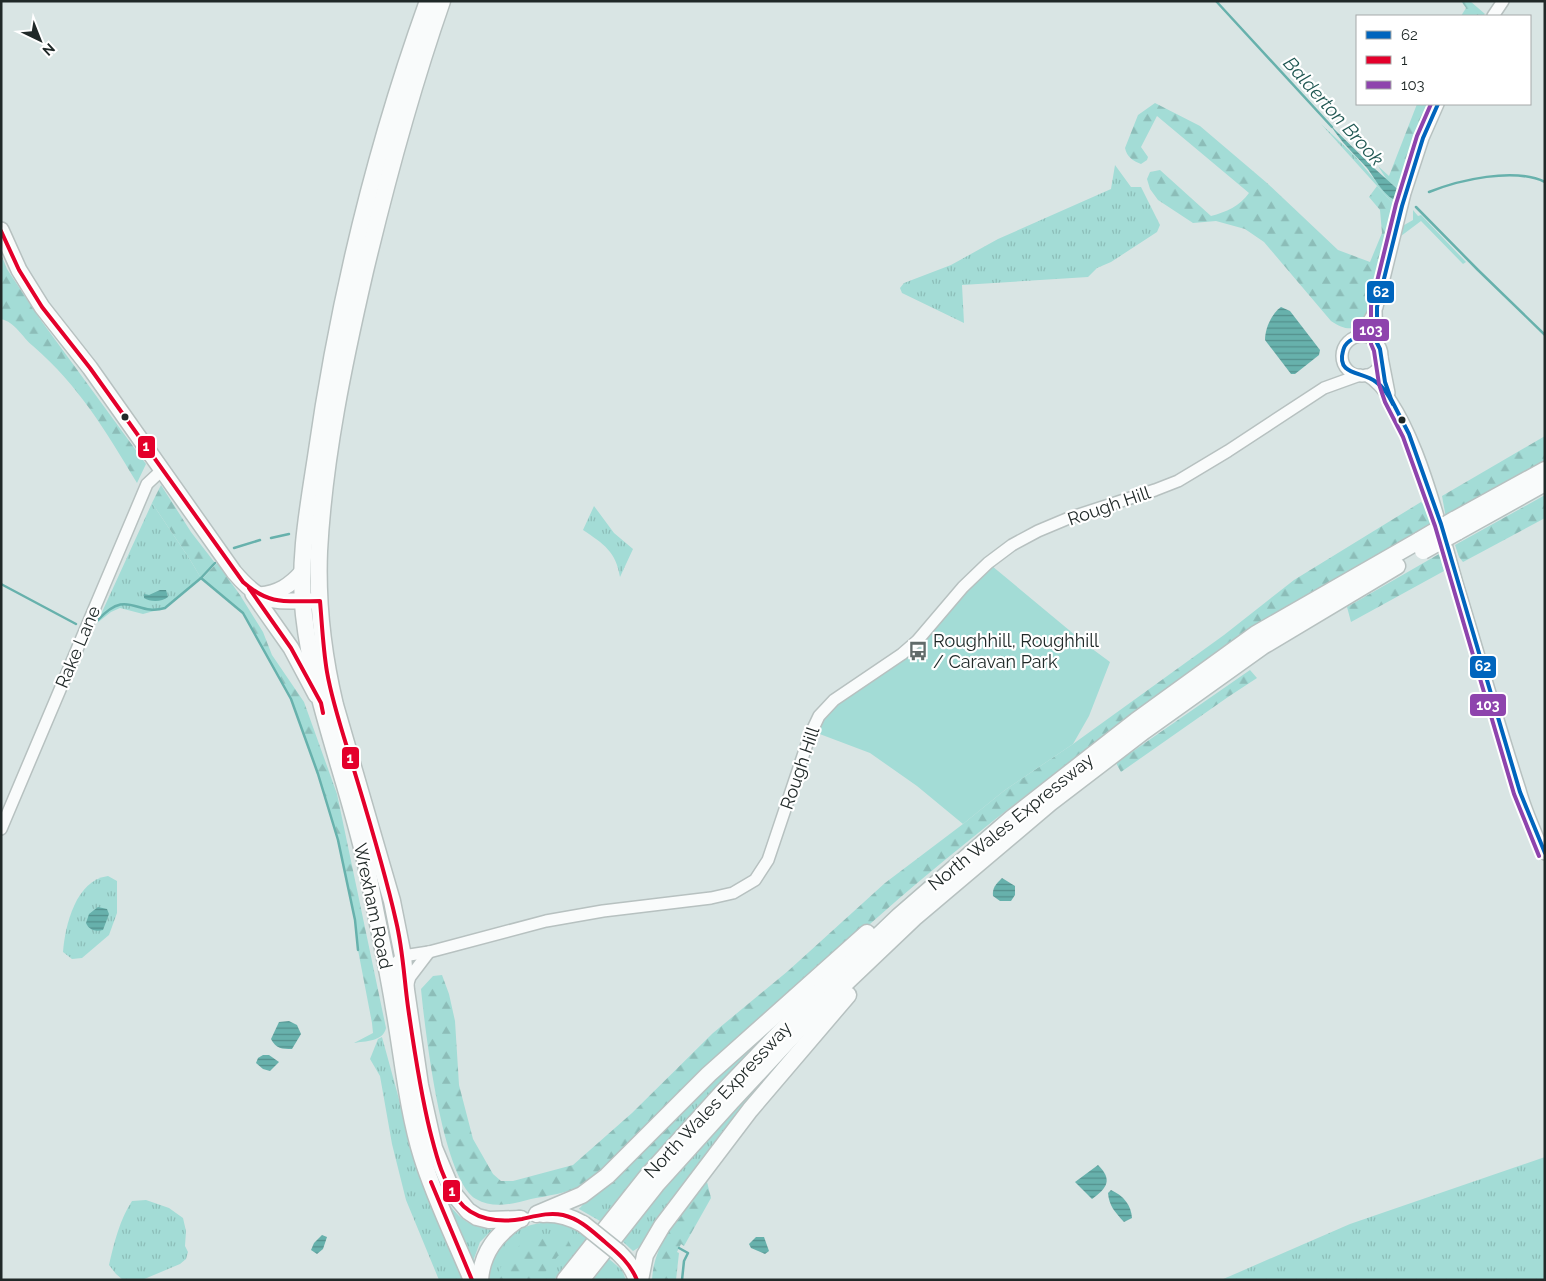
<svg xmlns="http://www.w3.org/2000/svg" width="1546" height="1281" font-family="Raleway,sans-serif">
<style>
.grass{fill:url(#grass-tufts)}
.forest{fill:url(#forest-firs)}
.green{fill:#a3dcd6}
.water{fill:url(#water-rules)}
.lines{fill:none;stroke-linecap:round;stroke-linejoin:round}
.stream{stroke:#67b1ac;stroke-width:2.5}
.minor-casing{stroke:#b7c1c0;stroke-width:14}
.major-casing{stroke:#b7c1c0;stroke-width:18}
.highway-casing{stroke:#b7c1c0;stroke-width:19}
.minor{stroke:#f9fbfb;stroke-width:11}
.major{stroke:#f9fbfb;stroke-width:15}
.highway{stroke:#f9fbfb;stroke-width:16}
.highway-bridge-casing{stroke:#b7c1c0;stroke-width:19;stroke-linecap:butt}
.highway-bridge{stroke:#f9fbfb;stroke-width:16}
.bus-1-casing{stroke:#fff;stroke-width:8}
.bus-2-casing{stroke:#fff;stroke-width:8}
.bus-3-casing{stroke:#fff;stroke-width:8}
.bus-1{stroke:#0065bd;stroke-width:4}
.bus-2{stroke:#e4002b;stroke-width:4}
.bus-3{stroke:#8e44ad;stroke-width:4}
.bus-dot{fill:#202928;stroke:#fff;stroke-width:2}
.labels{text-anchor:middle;stroke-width:4.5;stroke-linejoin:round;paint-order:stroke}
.street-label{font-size:18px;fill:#202928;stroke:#fff}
.poi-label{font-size:18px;fill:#202928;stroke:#fff;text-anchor:start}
.water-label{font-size:19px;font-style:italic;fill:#1f5752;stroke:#fff}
.line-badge{stroke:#fff;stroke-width:2}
.badge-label{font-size:14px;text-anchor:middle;font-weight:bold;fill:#fff}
</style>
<defs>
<pattern id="grass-tufts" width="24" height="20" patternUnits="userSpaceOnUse" patternTransform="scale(1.25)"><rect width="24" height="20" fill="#a3dcd6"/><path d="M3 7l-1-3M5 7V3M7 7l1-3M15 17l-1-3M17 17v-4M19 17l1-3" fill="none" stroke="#8cbdb8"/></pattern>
<pattern id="forest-firs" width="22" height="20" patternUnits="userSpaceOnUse" patternTransform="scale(1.25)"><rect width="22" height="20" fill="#a3dcd6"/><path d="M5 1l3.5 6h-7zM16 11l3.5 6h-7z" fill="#8cbdb8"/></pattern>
<pattern id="water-rules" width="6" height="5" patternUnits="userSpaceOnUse" patternTransform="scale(1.25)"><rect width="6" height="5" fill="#67b1ac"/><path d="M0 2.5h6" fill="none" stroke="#54908c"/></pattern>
</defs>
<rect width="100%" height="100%" fill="#d9e5e4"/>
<g class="grass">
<polygon points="1321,124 1355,156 1384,191 1399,202 1397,208"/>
<polygon points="1115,165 1131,187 1141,187 1160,225 1157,232 1111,262 1097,268 1088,277 962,285 964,323 902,293 900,288 904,283 951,265 998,239 1111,189"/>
<polygon points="1413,210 1418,216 1421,215 1466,262 1463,264 1421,221 1401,236 1399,228 1413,220"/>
<polygon points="152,503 189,558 201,578 165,608 143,614 120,608 111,612 97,623"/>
<path d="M594,506L614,533L633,549L620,577C616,552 604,544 583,530Z"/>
<path d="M108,876L117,881V913L109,935L82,958L72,959L63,952C65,925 76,880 108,876Z"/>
<polygon points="824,975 707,1097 600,1221 579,1209 593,1193"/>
<polygon points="824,1012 643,1245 633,1251 621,1240 679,1169"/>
<polygon points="382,1037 420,1176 464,1280 439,1280 406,1200 392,1144 380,1076 370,1059 378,1039"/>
<polygon points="1545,1157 1545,1280 1221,1280 1350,1224"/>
<path d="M435,1179C445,1198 454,1218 476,1226C481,1228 486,1228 492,1230L480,1242L472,1264Z"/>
<path d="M146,1200L169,1208L183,1218L186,1231L185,1246L188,1252L186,1259L180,1264L142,1280H123L116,1274L109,1265C114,1243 120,1219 132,1201Z"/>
<path d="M548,1222C564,1224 574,1227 587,1238L554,1280H489C490,1244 514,1225 548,1222Z"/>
<polygon points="608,1258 622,1270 626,1280 591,1280"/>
</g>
<g class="forest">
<polygon points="1461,1 1470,1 1485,14 1482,16 1461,16 1466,8"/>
<path d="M1155,103L1200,126L1267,183L1338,250L1370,262L1382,233L1380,210L1369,197L1377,186L1397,208L1374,303L1360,327C1347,330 1342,328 1331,321L1264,242L1245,229L1216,221L1193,223L1158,200L1150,189L1147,179L1150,172L1160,170L1211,216C1226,212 1240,206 1249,193L1157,116L1141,147L1148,157L1147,160L1141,164C1133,161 1127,157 1125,148L1138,115Z"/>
<polygon points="1417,104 1432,104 1402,192 1387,180 1378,166 1389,176"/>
<path d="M1,254L7,269L40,319L146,464L137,483C105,430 80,387 33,346C22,337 15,322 1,319Z"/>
<polygon points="1545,436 1545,462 1446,518 1442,496"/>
<polygon points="161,485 191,532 215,563 201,578 189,558 152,503"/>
<polygon points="1545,495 1545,518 1463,562 1459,557 1455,545"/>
<path d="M1421,502L1430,510L1435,521C1389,549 1341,575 1296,604C1133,711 975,827 831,959L816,966L597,1173C592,1177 588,1182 582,1185C568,1193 547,1196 531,1199C513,1204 493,1209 476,1199C442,1179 425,1029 421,989L433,976L442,975L449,994L455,1021L459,1085L473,1139L493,1174L501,1181H513L573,1165L632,1113L713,1033L788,971L885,883L963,824L1005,790L1073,744L1224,635L1294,580Z"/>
<polygon points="1439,554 1444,571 1351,622 1347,607"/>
<path d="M217,563L240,595L263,632L272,655L304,702L337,794L386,1028C383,1042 365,1041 354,1043L373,1033L372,1023L358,950L355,920L338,840L318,774L291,699L243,613L202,579Z"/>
<polygon points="1250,670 1257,678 1228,697 1121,772 1116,763"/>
<polygon points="676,1113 681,1128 616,1203 597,1189"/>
<path d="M706,1178L711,1198L684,1246L681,1244L677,1252L679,1253L676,1280H652C654,1241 684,1207 706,1178Z"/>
<path d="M538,1234H552L566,1236L572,1248L558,1256L539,1280H497C500,1258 520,1243 538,1234Z"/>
</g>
<polygon class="green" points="992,566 1087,645 1110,662 1089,716 1073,744 1005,790 963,824 917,786 870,753 817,733 828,712 956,601"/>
<g class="water">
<path d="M1331,126L1374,168L1402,193L1399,202C1384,197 1376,180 1367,168C1354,154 1341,142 1331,126Z"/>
<path d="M1281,307L1290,311L1320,350L1319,355L1295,374H1291L1265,340C1265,328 1272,313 1281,307Z"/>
<path d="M160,590H166L168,597C162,602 150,602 144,598V594L149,595Z"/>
<path d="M1002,878L1015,886V895L1011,901H1000L993,896C992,888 996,884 1002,878Z"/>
<path d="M98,907L107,909L109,914L103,930C95,932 89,930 86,923L89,914Z"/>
<path d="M289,1021L297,1025L301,1034L292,1049C282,1049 276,1049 271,1039L279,1022Z"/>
<polygon points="263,1055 269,1055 279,1062 270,1071 263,1069 256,1063 258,1058"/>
<path d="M1098,1165C1113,1180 1107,1188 1092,1199L1075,1182Z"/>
<path d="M1111,1190C1124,1196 1131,1205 1132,1218L1124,1222C1115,1212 1109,1206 1108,1193Z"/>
<polygon points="322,1235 327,1237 323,1249 317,1254 311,1250 314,1243"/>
<polygon points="756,1237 764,1237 769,1251 765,1254 751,1248 749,1244"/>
</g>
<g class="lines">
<g class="stream">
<polyline points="1216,1 1332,127"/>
<path d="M1429,192C1459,180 1514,167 1545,182"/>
<polyline points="1416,207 1478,270 1545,335"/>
<polyline points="271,538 289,534"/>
<polyline points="234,548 260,540"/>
<polyline points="201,578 243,613 291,699 318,774 338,840 355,920 358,950"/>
<polyline points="1,584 76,624"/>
<path d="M98,620C128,587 136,617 165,608L201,578L215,563"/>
<polyline points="679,1248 688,1253 684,1261 682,1280"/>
</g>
<defs>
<g id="minor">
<polyline points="1493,16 1503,1"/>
<polyline points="1376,311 1377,343"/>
<polyline points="1360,336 1377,307 1405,193 1423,138 1438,104"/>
<circle cx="1362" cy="356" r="20"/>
<polyline points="1382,357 1389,393"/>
<path d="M1366,375C1412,401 1442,533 1457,583C1478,652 1498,722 1520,790C1526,812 1536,833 1545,854"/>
<polyline points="1,829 128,529 147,484 162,470"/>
<polyline points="394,981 394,968 397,962 403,956 429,952 546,921 603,911 711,898 733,893 755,880 768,860 810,735 819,716 834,700 902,654 917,641 963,587 988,563 1012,545 1038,531 1069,518 1155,490 1178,481 1228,451 1324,388 1360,375"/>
<polyline points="407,986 410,977 429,952"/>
</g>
<g id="major">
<path d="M1,230L19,270L42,307L90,368L234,572C264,607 272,600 314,601"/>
<polyline points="253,594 291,648 316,695"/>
<path d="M260,595C278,593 290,586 302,572"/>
</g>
<g id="highway">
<path d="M428,1C375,148 338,302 316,457C308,509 298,562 304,615C314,705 351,789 369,878C377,921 387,964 394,1008C403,1058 407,1108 422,1157C435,1199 455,1239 472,1280"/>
<path d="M442,1C411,90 387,179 365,271C344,362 324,457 319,551C317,602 323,655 335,705L392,901L403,956L406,990L420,1085L434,1148L453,1193L468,1211L477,1217L489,1220L521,1219"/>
<polyline points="1454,520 1545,470"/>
<polyline points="1457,532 1545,483"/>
<polyline points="537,1214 582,1195 607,1176 709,1074 867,933"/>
<path d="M543,1214C558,1213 570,1217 583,1224"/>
<path d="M618,1252C627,1261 633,1268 637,1280"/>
<path d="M480,1280C482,1252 497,1234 519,1219"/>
<polyline points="565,1280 649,1174 721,1094 806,1005 898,917 959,864 1012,818 1136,721 1256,634 1420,540"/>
<polyline points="581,1280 656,1185 731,1102 811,1016 914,918 1050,803 1144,731 1263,646 1397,566"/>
<polyline points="640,1280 645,1255 662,1226 750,1110 848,995"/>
</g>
</defs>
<use href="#minor" class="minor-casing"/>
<use href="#major" class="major-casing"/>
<use href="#highway" class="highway-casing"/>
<use href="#minor" class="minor"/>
<use href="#major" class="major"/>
<use href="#highway" class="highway"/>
<defs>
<g id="highway-bridge">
<polyline points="1420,540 1454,520"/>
<polyline points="1423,551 1457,532"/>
<polyline points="583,1224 618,1252"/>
</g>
</defs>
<use href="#highway-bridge" class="highway-bridge-casing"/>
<use href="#highway-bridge" class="highway-bridge"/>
<defs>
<g id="bus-1">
<polyline points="1438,104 1423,138 1402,206 1377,307 1377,343 1380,349 1385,382 1391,399 1409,434 1441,524 1520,792 1545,853"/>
<path d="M1360,336C1352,339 1345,342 1343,351C1336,376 1363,371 1376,382C1384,387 1389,396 1393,404"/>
</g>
<g id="bus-2">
<path d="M1,231L19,270L42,307L90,368L243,582C270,606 287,601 320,601C322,624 323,648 327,672C332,701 342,731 351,760C367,813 384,867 396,921C403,950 404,978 408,1007C414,1049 420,1090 430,1131C436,1154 442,1181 458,1200C473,1220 499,1223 522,1219C536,1216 549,1212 563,1215C580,1219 592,1231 605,1242C618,1253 630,1263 637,1280"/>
<polyline points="249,588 291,648 321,703 323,713"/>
<polyline points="431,1182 472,1280"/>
</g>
<polyline id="bus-3" points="1431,104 1417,136 1396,204 1371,306 1371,344 1374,351 1379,384 1385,402 1403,437 1435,526 1514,794 1539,856"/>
</defs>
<use href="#bus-1" class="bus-1-casing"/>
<use href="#bus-2" class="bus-2-casing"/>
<use href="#bus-3" class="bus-3-casing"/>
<use href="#bus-1" class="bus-1"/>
<use href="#bus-2" class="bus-2"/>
<use href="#bus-3" class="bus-3"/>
</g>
<defs>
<symbol id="bus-bare" viewBox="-9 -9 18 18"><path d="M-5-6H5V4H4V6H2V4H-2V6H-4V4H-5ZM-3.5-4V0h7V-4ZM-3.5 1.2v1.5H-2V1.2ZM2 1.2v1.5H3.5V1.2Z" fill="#616b6a" stroke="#fff" stroke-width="2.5" paint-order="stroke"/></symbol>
</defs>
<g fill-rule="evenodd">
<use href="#bus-bare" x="904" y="637" width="28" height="28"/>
</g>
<g class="bus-dot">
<circle cx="125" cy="417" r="4.5"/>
<circle cx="1402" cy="420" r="4.5"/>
</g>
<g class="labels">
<g class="street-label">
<text transform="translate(1109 506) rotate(-19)" y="6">Rough Hill</text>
<text transform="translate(78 647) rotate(-67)" y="6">Rake Lane</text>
<text transform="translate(800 768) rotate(-71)" y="6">Rough Hill</text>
<text transform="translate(1011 822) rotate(-39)" y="6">North Wales Expressway</text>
<text transform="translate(373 906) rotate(78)" y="6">Wrexham Road</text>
<text transform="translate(718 1100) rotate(-47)" y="6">North Wales Expressway</text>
</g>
<g class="poi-label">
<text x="933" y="647">Roughhill, Roughhill<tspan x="933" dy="21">/ Caravan Park</tspan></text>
</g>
<g class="water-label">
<text transform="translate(1334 111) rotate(48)" y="7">Balderton Brook</text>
</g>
</g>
<g class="line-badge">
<rect x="1366" y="280" width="29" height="24" rx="5" fill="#0065bd"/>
<rect x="1352" y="318" width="38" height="24" rx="5" fill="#8e44ad"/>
<rect x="137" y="435" width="19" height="24" rx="5" fill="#e4002b"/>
<rect x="1469" y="655" width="28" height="24" rx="5" fill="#0065bd"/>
<rect x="1469" y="693" width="38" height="24" rx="5" fill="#8e44ad"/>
<rect x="341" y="746" width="19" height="24" rx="5" fill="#e4002b"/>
<rect x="442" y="1179" width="19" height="24" rx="5" fill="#e4002b"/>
</g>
<g class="badge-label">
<text x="1381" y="297">62</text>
<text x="1371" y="335">103</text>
<text x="146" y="451">1</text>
<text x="1483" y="671">62</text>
<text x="1488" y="710">103</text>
<text x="350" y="763">1</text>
<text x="452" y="1196">1</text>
</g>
<rect width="1546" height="1281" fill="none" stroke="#202928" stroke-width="5"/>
<rect x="1356" y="15" width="175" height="90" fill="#ffffff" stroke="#a6a9a9"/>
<rect x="1366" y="31" width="25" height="8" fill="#0065bd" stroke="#a6a9a9"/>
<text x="1401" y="40" font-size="15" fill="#202928">62</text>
<rect x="1366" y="56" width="25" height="8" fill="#e4002b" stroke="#a6a9a9"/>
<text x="1401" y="65" font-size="15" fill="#202928">1</text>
<rect x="1366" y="81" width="25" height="8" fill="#8e44ad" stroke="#a6a9a9"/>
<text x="1401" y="90" font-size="15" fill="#202928">103</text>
<g transform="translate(40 40) rotate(137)" stroke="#ffffff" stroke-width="4" paint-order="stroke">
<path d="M0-4L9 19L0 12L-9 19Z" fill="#202928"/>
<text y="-8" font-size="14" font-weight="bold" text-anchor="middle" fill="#202928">N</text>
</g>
</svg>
